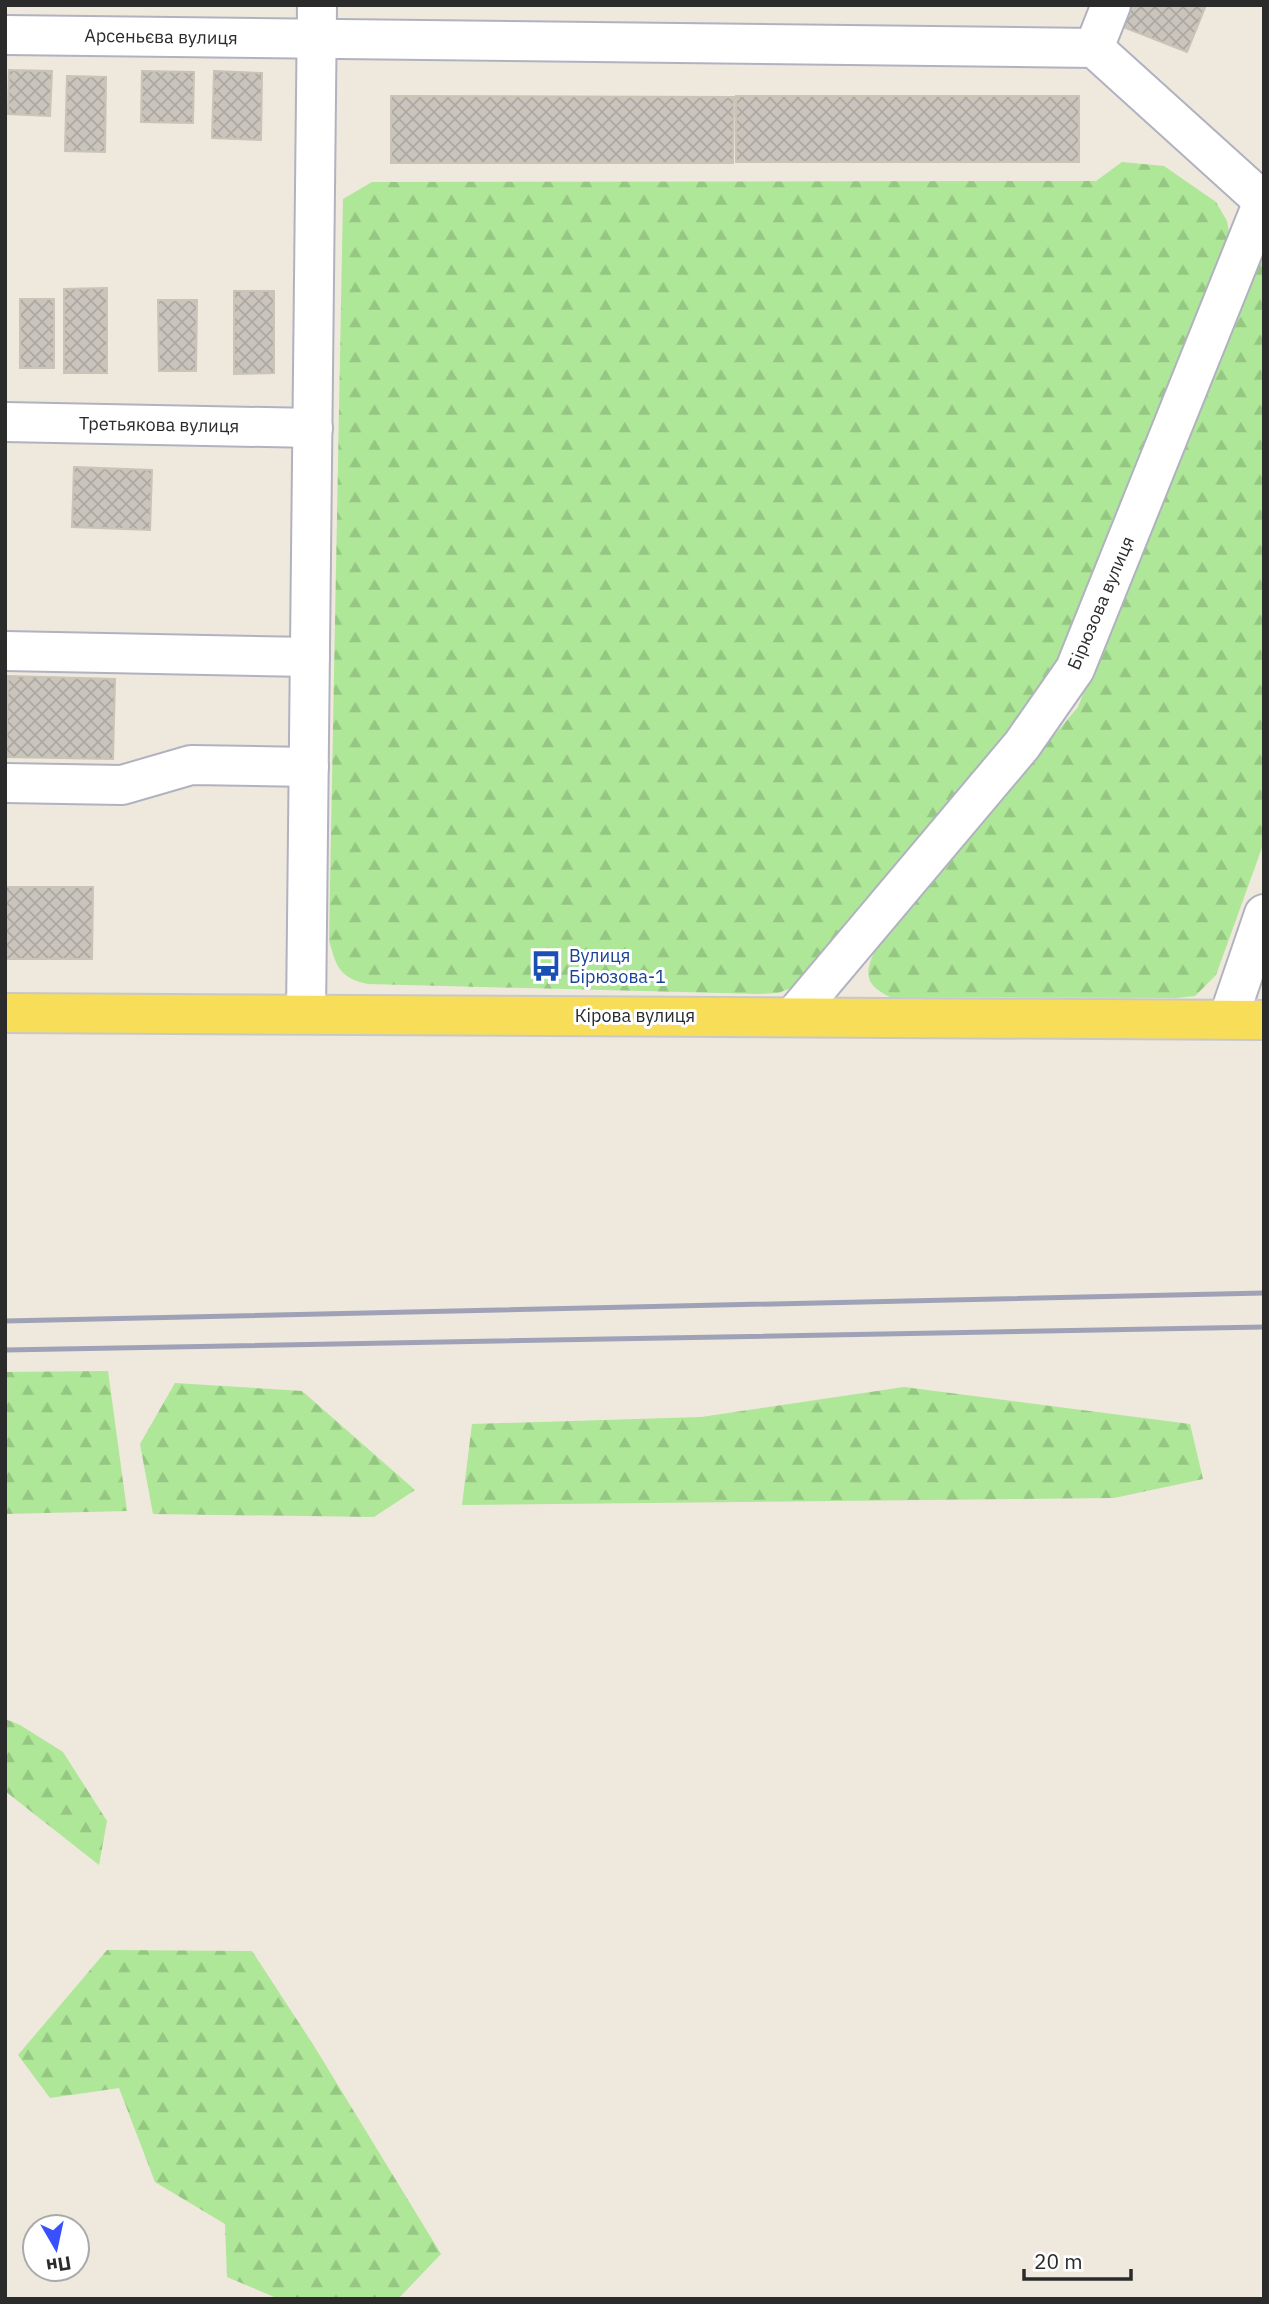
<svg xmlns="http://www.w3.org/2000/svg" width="1269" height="2304" font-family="'IBM Plex Sans',sans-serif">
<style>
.forest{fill:url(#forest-firs)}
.building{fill:url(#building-cross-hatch);stroke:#c9c4b6;stroke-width:2}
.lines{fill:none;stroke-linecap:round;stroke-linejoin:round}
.minor-casing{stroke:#b1b2c0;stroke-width:42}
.major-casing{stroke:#c8c8c8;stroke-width:42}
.minor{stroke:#fff;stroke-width:38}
.major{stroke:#f8dd58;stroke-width:38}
.rail{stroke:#9fa1b7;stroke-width:5}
.labels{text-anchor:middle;stroke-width:6;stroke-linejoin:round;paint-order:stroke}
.street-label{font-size:18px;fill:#2b2b2b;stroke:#fff}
.transit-label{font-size:18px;fill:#164399;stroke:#fff;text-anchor:start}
</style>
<defs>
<pattern id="forest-firs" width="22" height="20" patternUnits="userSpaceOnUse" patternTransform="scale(1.75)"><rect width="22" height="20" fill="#ade797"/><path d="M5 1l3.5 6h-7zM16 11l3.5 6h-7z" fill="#95c682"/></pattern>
<pattern id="building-cross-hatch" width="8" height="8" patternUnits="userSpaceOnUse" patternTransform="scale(1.75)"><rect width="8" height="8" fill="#c9c5bc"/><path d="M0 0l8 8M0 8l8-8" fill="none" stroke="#ada9a2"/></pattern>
</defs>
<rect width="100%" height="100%" fill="#eee8dd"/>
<g class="forest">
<path d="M1122,162L1164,166L1216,202L1227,221L1229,233L1065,665L794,987L778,993L759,994L368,984C339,978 336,966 329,940L343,199L372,182L1096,181Z"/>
<path d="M1264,231V842L1216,975L1195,996L1177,998L890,997C861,983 866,971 877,945L1078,707Z"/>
<polygon points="108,1371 127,1511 5,1514 5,1372"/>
<polygon points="175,1383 302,1391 415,1490 374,1517 153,1514 140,1444"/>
<polygon points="904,1387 1190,1424 1203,1479 1114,1498 462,1505 472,1424 701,1417"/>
<polygon points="5,1719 20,1725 63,1752 107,1821 99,1865 5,1791"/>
<polygon points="107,1950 252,1951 314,2046 441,2254 398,2299 279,2299 227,2277 225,2224 155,2182 119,2088 50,2098 18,2055"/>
</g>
<g class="building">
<polygon points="1132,5 1206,5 1187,52 1123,27"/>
<polygon points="9,70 52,71 50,116 8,114"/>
<polygon points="142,71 194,72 193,123 141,122"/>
<polygon points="214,71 262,73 261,140 212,138"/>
<polygon points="67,76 106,77 105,152 65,151"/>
<polygon points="391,96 734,97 733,163 391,163"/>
<rect x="736" y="96" width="343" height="66"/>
<polygon points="107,288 107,373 64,373 64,289"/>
<polygon points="234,291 274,291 274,373 234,374"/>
<rect x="20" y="299" width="34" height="69"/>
<polygon points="158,300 197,300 196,371 159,371"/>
<polygon points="74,467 152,470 150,530 72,527"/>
<polygon points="5,676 8,676 6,757 5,757"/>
<polygon points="8,676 115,679 113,759 6,757"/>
<polygon points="5,887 93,887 92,959 5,959"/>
</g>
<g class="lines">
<defs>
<g id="minor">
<polyline points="5,35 1094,48 1263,201"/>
<polyline points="1094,48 1111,5"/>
<polyline points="5,422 313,428"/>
<polyline points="5,651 310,657"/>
<polyline points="5,783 122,785 191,765 309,767"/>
<polyline points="306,1014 317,5"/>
<polyline points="793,1017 1022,745 1075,669 1264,199"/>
<polyline points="1228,1019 1264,914"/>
</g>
<polyline id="major" points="5,1013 1264,1020"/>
</defs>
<use href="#minor" class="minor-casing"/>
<use href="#major" class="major-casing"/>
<use href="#minor" class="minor"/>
<use href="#major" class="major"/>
<g class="rail">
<polyline points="5,1321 1264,1293"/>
<polyline points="5,1350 1264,1327"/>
</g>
</g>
<defs>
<symbol id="bus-bare" viewBox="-9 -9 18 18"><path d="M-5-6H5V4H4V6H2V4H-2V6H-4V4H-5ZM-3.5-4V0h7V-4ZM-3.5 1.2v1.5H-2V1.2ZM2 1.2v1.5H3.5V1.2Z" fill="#1a4fb4" stroke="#fff" stroke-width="2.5" paint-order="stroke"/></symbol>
</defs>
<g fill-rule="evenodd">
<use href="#bus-bare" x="524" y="944" width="44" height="44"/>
</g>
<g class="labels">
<g class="street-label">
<text transform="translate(161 37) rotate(1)" y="6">Арсеньєва вулиця</text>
<text transform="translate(159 425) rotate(1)" y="6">Третьякова вулиця</text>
<text transform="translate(1101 603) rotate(-67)" y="6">Бірюзова вулиця</text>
<text x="635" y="1022">Кірова вулиця</text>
</g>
<g class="transit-label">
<text x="569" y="962">Вулиця<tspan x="569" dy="21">Бірюзова-1</tspan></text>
</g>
</g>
<rect width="1269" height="2304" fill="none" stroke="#2b2b2b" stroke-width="14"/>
<g transform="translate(56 2248) rotate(171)"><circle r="33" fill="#ffffff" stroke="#aaaaaa" stroke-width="2"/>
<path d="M0-5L12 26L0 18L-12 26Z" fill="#3950ff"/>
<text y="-10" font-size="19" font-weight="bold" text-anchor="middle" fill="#2b2b2b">Пн</text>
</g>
<path d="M1024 2269v10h107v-10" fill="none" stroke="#2b2b2b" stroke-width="3.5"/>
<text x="1034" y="2269" font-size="21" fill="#2b2b2b" stroke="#ffffff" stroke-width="5" paint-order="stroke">20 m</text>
</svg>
